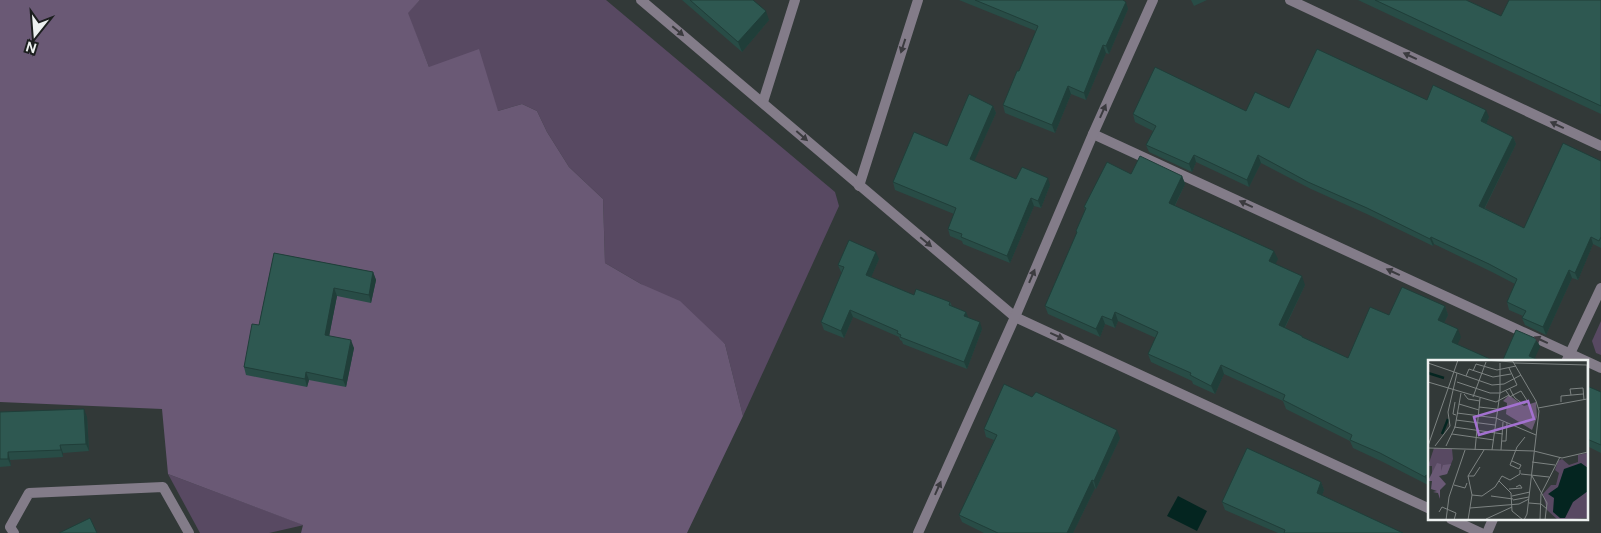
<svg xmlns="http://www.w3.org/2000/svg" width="1601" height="533" font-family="'DM Sans',sans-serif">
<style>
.green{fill:#584962}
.forest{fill:#6a5975}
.water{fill:#042520}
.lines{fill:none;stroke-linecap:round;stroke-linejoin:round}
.street{stroke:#837c89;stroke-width:10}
.wall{fill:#284c46}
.shaded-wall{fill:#203e39}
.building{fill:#2e5851;stroke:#203e39}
.oneway{fill:#3b3b3f}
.inset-river{fill:none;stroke:#042520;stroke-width:2.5}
.inset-road{fill:none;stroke:#7d8382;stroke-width:1}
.view{fill:#a371d0;fill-opacity:0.15;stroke:#a371d0;stroke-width:2.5}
.inset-edge{fill:none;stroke:#edf1f0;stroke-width:2.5}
</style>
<rect width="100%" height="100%" fill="#323938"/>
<g class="green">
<polygon points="420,0 606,0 835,192 839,206 743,416 725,344 641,284 605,263 603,199 569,167 547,132 537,111 522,104 498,111 429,67 407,13"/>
<polygon points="1601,321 1601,355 1596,353 1592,341"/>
<polygon points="168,474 304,525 269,533 200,533"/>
</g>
<polygon class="forest" points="0,0 420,0 408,13 429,67 479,49 498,111 522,104 537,111 547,132 569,167 603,199 605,263 641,284 680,301 725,344 743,416 687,533 301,533 303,525 168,474 162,409 0,402"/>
<polygon class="water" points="1178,496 1207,511 1197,531 1167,516"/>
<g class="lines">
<g class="street">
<polyline points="641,0 1015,317 1430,509"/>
<polyline points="1290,0 1601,146"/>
<polyline points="763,102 795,0"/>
<polyline points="1093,134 1601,368"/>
<polyline points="859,186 918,0"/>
<polyline points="1566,362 1601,288"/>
<polyline points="1451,519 1481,533"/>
<polyline points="14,533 10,527 29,493 163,487 189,533"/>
<polyline points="918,533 1015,317 1093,134 1153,0"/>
<polyline points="1487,533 1493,519"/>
</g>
</g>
<g class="wall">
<polygon points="682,0 753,0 769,20 742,52"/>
<polygon points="959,0 1123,0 1128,9 1109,54 1106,53 1086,100 1071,94 1055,133 1005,113 1003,105 1019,71 1036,31"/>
<polygon points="1191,0 1207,0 1194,6"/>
<polygon points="1358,0 1467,0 1501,16 1601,0 1601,114"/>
<polygon points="1427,100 1489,117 1486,124 1513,137 1516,144 1485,208 1524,228 1601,161 1601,248 1593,244 1578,280 1572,278 1546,335 1525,325 1522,318 1523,316 1509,310 1507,302 1515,284 1492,272 1434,244 1433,246 1369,215 1311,189 1261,163 1249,187 1196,162 1192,172 1149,152 1146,145 1153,131 1135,122 1133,114 1246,111 1289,108"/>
<polygon points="993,106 996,113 974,161 1016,179 1050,185 1041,208 1034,206 1010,263 963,244 962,241 950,236 948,229 954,214 895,190 893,182 947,146"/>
<polygon points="1131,174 1182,176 1185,184 1175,206 1278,259 1275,264 1305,285 1285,328 1302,336 1303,337 1348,358 1389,315 1445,306 1448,315 1444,323 1461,337 1430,362 1430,484 1429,483 1428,485 1383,462 1353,448 1350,441 1286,409 1283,401 1224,374 1215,394 1193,384 1192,381 1151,362 1148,354 1156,338 1118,321 1115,328 1105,324 1100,337 1048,314 1045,306 1077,233 1076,231 1085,211 1084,207"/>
<polygon points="274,253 373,272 376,280 371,303 337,296 329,336 354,348 346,387 309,380 307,387 246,375 244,367 259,325"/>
<polygon points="879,259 871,277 914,295 950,302 952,306 966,312 968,318 982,329 967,369 903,344 902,341 900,340 899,337 853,317 844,338 824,330 821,322 842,273 841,272 838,265"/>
<polygon points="1587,386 1601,392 1601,453 1587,446"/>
<polygon points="0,412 87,417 89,451 63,453 63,457 10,460 11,466 0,467"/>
<polygon points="984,429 1120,438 1096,489 1095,488 1073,533 984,533 962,522 959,515 994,440 986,437"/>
<polygon points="1321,482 1324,490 1322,495 1403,533 1278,533 1225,510 1222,502"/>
</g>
<g class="shaded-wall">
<polygon points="1126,2 1128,9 1109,54 1106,46"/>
<polygon points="766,11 769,20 742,52 738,42"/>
<polygon points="1103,45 1106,53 1086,100 1084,93"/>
<polygon points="1068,86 1071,94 1055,133 1052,125"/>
<polygon points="993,106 996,113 972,166 970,159"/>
<polygon points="1486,110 1489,117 1484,129 1481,121"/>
<polygon points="1513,137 1516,144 1482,213 1479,206"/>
<polygon points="1194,155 1196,162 1192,172 1189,164"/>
<polygon points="1258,155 1261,163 1249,187 1247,180"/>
<polygon points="1182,176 1185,184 1172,211 1169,203"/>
<polygon points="1048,178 1050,185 1041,208 1038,201"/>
<polygon points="1031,198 1034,206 1010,263 1007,256"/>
<polygon points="1431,237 1434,244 1433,246 1430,239"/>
<polygon points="1591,237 1593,244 1578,280 1575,273"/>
<polygon points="1274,251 1278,259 1273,269 1269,261"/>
<polygon points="876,252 879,259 869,282 866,275"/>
<polygon points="1569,270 1572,278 1546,335 1543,327"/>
<polygon points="373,272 376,280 371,303 369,295"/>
<polygon points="1302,276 1305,285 1282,333 1279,325"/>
<polygon points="334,288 337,296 328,342 325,335"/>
<polygon points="1445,306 1448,315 1441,329 1438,320"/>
<polygon points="850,310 853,317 844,338 841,331"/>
<polygon points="966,312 969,319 964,316"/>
<polygon points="1115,312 1118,321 1115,328 1112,320"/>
<polygon points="1102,316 1105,324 1100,337 1096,329"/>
<polygon points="980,322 982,329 967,369 964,362"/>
<polygon points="1458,329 1461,337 1455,350 1452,342"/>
<polygon points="1537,339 1540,347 1533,362 1529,356"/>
<polygon points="351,340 354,348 346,387 343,380"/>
<polygon points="1221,365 1224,374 1215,394 1211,386"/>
<polygon points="306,372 309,380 307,387 305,379"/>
<polygon points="84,409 87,417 89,451 86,444"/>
<polygon points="1117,430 1120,438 1096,489 1094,481"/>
<polygon points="60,445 63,453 63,457 61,450"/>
<polygon points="8,452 10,460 11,466 8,459"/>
<polygon points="1426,475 1429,483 1428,485 1425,477"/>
<polygon points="1092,480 1095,488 1073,533 1067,533"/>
<polygon points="1321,482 1324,490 1320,501 1317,493"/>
</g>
<g class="building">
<polygon points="690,0 753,0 766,11 738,42"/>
<polygon points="975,0 1123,0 1126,2 1106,46 1103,45 1084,93 1068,86 1052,125 1003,105 1017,71 1019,71 1038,26"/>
<polygon points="1375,0 1466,0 1501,16 1509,0 1601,0 1601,106"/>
<polygon points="1317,49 1427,100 1433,85 1486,110 1481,121 1513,137 1479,206 1524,228 1563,143 1601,161 1601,237 1599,241 1591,237 1575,273 1569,270 1543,327 1522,318 1526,311 1507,302 1517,279 1489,264 1431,237 1430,239 1367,208 1308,182 1258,155 1247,180 1194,155 1189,164 1146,145 1156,126 1133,114 1155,67 1246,111 1255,92 1289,108"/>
<polygon points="969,94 993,106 970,159 1016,179 1022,167 1048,178 1038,201 1031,198 1007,256 961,237 962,234 948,229 956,208 893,182 914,132 947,146"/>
<polygon points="1140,156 1182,176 1169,203 1274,251 1269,261 1302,276 1279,325 1302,336 1302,337 1348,358 1370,307 1389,315 1402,287 1445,306 1438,320 1458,329 1452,342 1497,362 1430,362 1430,477 1426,475 1425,477 1380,453 1350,440 1352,435 1283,400 1285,395 1221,365 1211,386 1190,375 1191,373 1148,354 1158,332 1115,312 1112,320 1102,316 1096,329 1045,306 1077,232 1076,231 1086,208 1084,207 1107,162 1131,174"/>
<polygon points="849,240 876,252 866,275 914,295 916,289 950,302 949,305 966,312 964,316 980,322 964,362 900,337 901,335 897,333 898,331 850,310 841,331 821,322 844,267 838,265"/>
<polygon points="274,253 373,272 369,295 334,288 325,335 351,340 343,380 306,372 305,379 244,367 252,324 259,325"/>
<polygon points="1516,330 1537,339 1529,356 1541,361 1540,362 1502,362"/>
<polygon points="1004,384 1032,397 1036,392 1117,430 1094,481 1092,480 1067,533 998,533 959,515 997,435 984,429"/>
<polygon points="1587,386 1601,392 1601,445 1587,439"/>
<polygon points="84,409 86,444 60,445 61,450 8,452 8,459 0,459 0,412"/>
<polygon points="1247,448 1321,482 1317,493 1403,533 1284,533 1285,530 1222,502"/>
<polygon points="90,518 97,533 59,533"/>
</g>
<defs><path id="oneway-solid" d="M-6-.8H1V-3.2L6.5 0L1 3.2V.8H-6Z" transform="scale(1.25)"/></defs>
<g class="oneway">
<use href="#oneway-solid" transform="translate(678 31) rotate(40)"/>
<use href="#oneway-solid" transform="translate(903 46) rotate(108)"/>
<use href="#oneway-solid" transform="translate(1410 56) rotate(-155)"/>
<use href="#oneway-solid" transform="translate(1103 111) rotate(-66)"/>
<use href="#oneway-solid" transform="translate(1557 125) rotate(-155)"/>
<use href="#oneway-solid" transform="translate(802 136) rotate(41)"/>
<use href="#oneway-solid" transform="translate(1246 204) rotate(-155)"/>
<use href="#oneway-solid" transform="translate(926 242) rotate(40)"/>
<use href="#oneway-solid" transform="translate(1393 272) rotate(-155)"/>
<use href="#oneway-solid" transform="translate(1032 276) rotate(-67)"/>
<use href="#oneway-solid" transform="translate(1057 336) rotate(25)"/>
<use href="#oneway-solid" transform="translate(1541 340) rotate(-155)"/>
<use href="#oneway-solid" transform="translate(938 488) rotate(-66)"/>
</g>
<g transform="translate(1428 360)">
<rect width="160" height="160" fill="#323938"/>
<path d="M6,88L24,89L25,99L19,114L4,117V106H0ZM159,93L160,158L130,160L119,150L115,134L123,125H128L131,113L127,110L130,101L134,99L141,105L150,102V95Z" fill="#584962"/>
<path d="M81,35L96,46L108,42L109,57L104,70L78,54L79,43L75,41ZM9,103L13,104V111L15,105L23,104L19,114L11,116L18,124L12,130V139L10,133L5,132L9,131L3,129L4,121H0Z" fill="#6a5975"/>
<path d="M153,103L160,108V131L145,142L137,158H132L125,152L126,138L120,134L130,127L136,109Z" fill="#042520"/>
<path class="inset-river" d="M0,13L16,18M14,74L20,59"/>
<path class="inset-road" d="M56,0L85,2M84,0L108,41L111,51L99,154L96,160M0,3L64,25L76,24L93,15M86,3L159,5M159,5V92M45,11L48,4L69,10L88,6M38,16L41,9L65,17L83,14M0,22L68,42L81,35L78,31M29,22L62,33H72L89,25L81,8M36,34L40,39L52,41M81,35L82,37L85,35L93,31L100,42L95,44L87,38L85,35L82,29M143,35L142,29L155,28L156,40M45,37L58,2M27,42L25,54L28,55M133,42V36L155,34M31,44L51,50M51,47L69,49M110,48L159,39M29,53L68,58L108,75M28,60L67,65M26,67L75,74M24,74L66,80M74,81H78L79,63M0,86L30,0M7,86L22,66L20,52L29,13M18,86L27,67L33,33M0,88L106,91L134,98L160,92M47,90L52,38M64,90L72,33V3M73,90L75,62M84,101L93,105L91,109L82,105L89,87L97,77M104,102L127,105M93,114L121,117M40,116H46L52,107M104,116L119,143L117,160M71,121L83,133L84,151L95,160M26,125L37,128L39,123M81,129L94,128L92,125L88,127M44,135L54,136L67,127L74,116L82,120L92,114V110M63,136L85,139M84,136L102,132M85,140L101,137M101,143L113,144L119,149M42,148L91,144L101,139M11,152L14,147L28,153L26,160M58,159L84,147M18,160L21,137L37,90M40,160L44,135L40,116L56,90M112,160L113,134L132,97"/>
<path class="view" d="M100,41L106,59L51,75L46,57Z"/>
<rect width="160" height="160" class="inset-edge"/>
</g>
<g transform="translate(35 35) rotate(197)" stroke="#1c1f1f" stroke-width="4" paint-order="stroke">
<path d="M0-4L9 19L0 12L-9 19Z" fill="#edf1f0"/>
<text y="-8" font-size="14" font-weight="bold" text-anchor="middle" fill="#edf1f0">N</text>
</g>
</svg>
